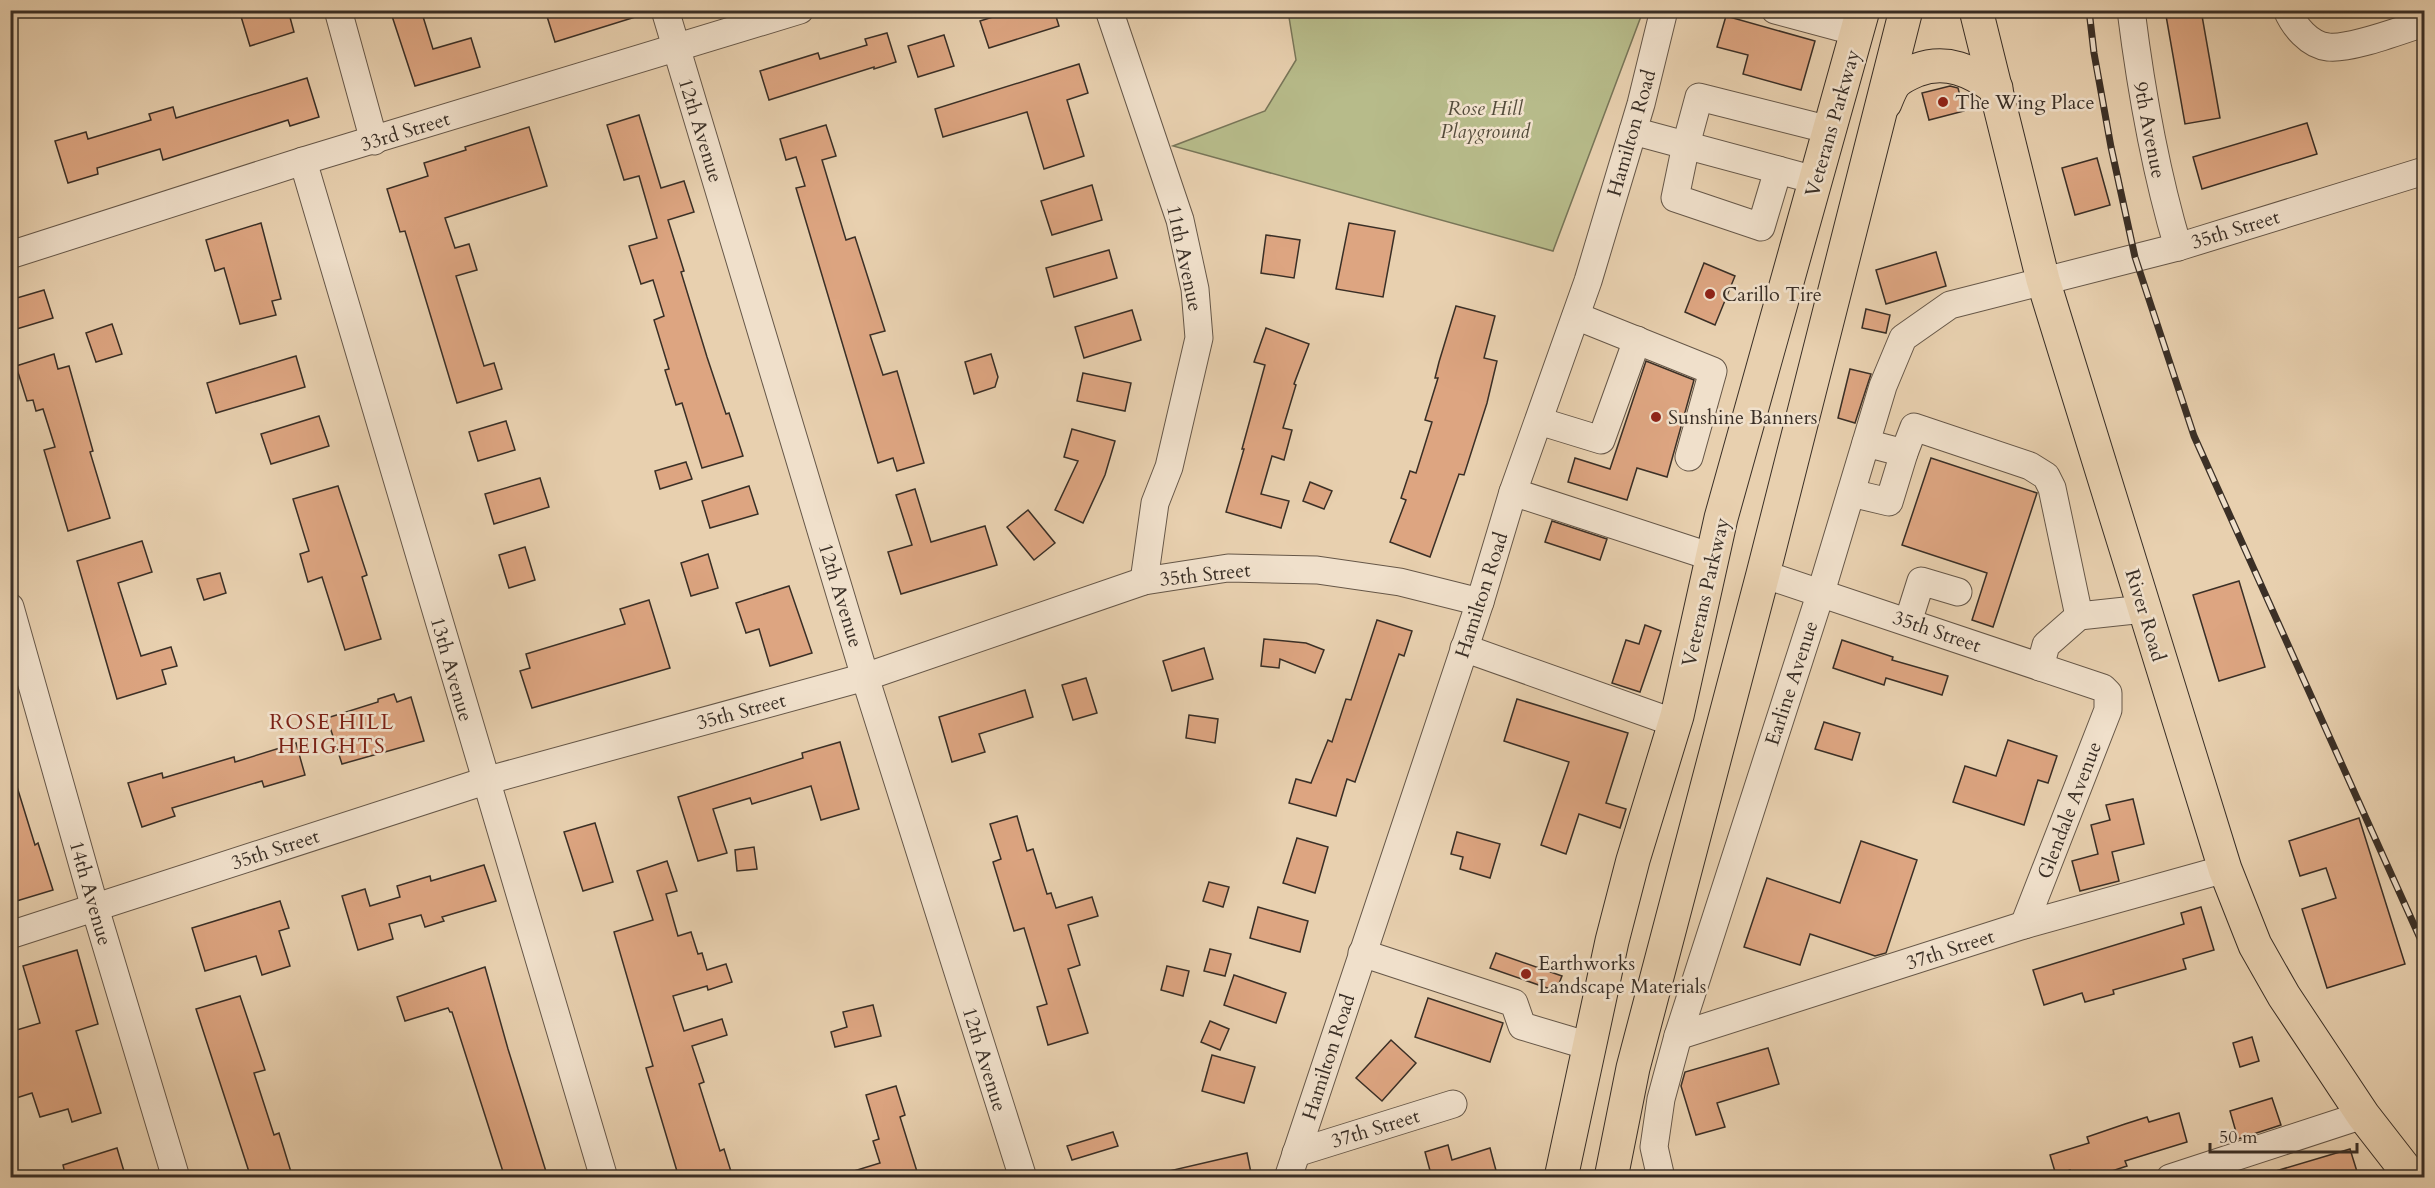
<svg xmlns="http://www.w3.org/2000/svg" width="2435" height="1188" font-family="Cardo,serif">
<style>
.green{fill:#b7bb8a;stroke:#787558;stroke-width:1.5}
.building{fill:#dda581;stroke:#3a2f26;stroke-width:1.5}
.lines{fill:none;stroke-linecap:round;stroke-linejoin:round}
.minor-casing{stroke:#665748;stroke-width:29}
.major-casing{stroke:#3a2f26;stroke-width:35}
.minor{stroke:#f0e0cb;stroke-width:27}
.major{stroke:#e8d0af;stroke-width:33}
.rail-casing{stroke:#3a2f26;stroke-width:7}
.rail{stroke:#f0e0cb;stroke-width:4.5;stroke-dasharray:14;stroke-linecap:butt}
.poi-dot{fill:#8f2418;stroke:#f0e0cb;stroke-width:2}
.labels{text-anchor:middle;stroke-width:5;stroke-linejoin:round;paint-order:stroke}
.poi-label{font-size:20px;fill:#3a2f26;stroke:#f0e0cb;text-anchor:start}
.park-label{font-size:20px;font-style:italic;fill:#534b3a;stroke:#f0e0cb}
.street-label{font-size:20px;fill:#3a2f26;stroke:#f0e0cb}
.neighbourhood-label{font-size:21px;letter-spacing:1.5px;fill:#7a1f14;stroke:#f0e0cb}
</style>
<rect width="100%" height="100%" fill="#e8d0af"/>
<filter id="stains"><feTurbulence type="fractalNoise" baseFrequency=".00333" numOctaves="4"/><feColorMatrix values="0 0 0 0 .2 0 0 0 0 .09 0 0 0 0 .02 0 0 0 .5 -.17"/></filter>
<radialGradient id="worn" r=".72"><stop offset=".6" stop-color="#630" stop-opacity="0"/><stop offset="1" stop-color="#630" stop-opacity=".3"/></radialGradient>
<polygon class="green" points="1288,11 1643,11 1553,251 1173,146 1265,111 1296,60"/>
<g class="building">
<polygon points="239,10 288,10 294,32 250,46"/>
<polygon points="390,10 421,10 433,49 471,38 480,67 415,86"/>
<polygon points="545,10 644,10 645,14 555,42"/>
<polygon points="1015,10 1054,10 1059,26 989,48 980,21"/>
<polygon points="2165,10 2201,10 2220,118 2185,124"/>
<polygon points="1726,16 1815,41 1801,90 1743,74 1748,55 1717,47"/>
<polygon points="887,33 896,62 874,69 874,67 769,100 760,71 818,53 820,59 867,45 865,39"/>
<polygon points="944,35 954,66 918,77 908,46"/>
<polygon points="1079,64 1088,93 1067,100 1084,156 1044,169 1027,112 943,137 935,109"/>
<polygon points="307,78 319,117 290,126 288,120 163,160 160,149 97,168 98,174 68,183 55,141 86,132 88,139 151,120 149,114 173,107 176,118"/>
<polygon points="1950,86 1958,88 1964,111 1929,120 1922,93"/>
<polygon points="639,115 661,188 684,181 694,212 668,220 684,271 681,272 707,357 726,414 729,413 743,456 702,468 682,403 676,405 665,370 669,369 654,320 664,316 653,280 641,284 629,246 657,238 639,176 624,180 607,125"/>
<polygon points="2307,123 2317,154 2202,189 2193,157"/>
<polygon points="826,125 836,156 822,160 846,240 855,237 885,331 870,335 883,375 897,371 924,463 897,471 893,458 878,463 796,188 805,186 796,157 786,160 780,139"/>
<polygon points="529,127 547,186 445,218 455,248 469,244 477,270 456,276 484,366 494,363 502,389 457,403 405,231 400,232 387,189 428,176 424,163 466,150 465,147"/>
<polygon points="2097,158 2110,205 2075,215 2062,168"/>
<polygon points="1092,185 1102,220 1052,235 1041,201"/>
<polygon points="261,223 281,299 272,301 276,315 240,324 224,268 215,271 206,240"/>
<polygon points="1349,223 1395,231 1383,297 1336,289"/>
<polygon points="1266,235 1300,240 1294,278 1261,273"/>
<polygon points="1109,250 1117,278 1054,297 1046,268"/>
<polygon points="1936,252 1946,286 1886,304 1876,270"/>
<polygon points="1704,263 1735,276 1715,325 1685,312"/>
<polygon points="44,290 53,318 10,331 10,300"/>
<polygon points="1456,306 1495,316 1484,358 1497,361 1487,403 1464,475 1459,474 1430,557 1390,542 1406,500 1401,498 1410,471 1416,473 1432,422 1425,420 1438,378 1435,378 1439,362"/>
<polygon points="1866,309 1890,315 1886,333 1862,328"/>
<polygon points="1132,310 1141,340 1084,358 1075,327"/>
<polygon points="112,324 122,354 96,362 86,333"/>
<polygon points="1266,328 1309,344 1294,384 1296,385 1283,428 1292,430 1284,460 1272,456 1261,494 1289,501 1281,528 1226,512 1244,449 1242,449 1265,365 1254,362"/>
<polygon points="54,354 58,369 69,366 93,451 90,452 110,518 68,531 44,450 55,447 43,409 36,411 33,400 27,401 16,366"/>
<polygon points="991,354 998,377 995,387 974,394 965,362"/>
<polygon points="296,356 305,387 216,413 207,383"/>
<polygon points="1646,361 1694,380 1667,477 1637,468 1627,500 1568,482 1575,458 1610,469"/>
<polygon points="1850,369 1871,374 1855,423 1838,418"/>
<polygon points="1083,373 1131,383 1125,411 1077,401"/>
<polygon points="319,416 329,446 271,464 261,434"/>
<polygon points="506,421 515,450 478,461 469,432"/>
<polygon points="1072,429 1115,441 1105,475 1083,523 1055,510 1078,461 1064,457"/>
<polygon points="1931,458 2037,493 1993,627 1972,620 1987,573 1902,545"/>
<polygon points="686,462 692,479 660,489 655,471"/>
<polygon points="540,478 549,507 494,524 485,494"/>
<polygon points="1310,482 1332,491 1324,509 1303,501"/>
<polygon points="338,486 367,575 362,577 381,639 345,650 322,577 308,582 300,554 309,551 293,499"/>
<polygon points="749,486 758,514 710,528 702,501"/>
<polygon points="915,489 931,542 985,526 997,565 901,594 888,552 912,545 896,495"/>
<polygon points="1028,510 1055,543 1034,560 1007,527"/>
<polygon points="1552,521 1607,539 1600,560 1545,542"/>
<polygon points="142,541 152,572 118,583 141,656 171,647 177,666 162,670 166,684 117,699 77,561"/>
<polygon points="525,547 535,580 509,588 499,555"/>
<polygon points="708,554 718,588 691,596 681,563"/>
<polygon points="220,573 226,593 204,600 197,579"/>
<polygon points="2239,581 2265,667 2219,681 2193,595"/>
<polygon points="789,586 812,653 770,666 759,629 746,633 736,603"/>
<polygon points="649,600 670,668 532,708 520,671 530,668 526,654 625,624 620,609"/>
<polygon points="1377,620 1412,631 1404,656 1399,654 1355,782 1347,779 1336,816 1289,803 1296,779 1311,783 1328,740 1332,742 1346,699 1351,700"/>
<polygon points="1645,625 1661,631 1640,692 1612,683 1626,640 1639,644"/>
<polygon points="1264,639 1306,643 1324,650 1315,673 1280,659 1279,668 1261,666"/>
<polygon points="1842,640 1893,657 1892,660 1948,676 1942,695 1886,678 1884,685 1833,668"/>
<polygon points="1204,648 1213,679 1172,691 1163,661"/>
<polygon points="1086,678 1097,713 1073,720 1062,685"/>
<polygon points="1025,690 1033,717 979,734 985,752 952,762 939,717"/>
<polygon points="394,694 397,702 411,697 424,741 342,764 327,718 378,702 378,699"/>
<polygon points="1517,699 1628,733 1606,803 1626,809 1620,828 1579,814 1566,854 1541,845 1569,762 1504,741"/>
<polygon points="1189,715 1218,719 1215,743 1186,738"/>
<polygon points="1824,722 1860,733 1852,760 1815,749"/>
<polygon points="2008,740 2057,756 2048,783 2038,780 2024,825 1953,802 1965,766 1996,776"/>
<polygon points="840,742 859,809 821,820 811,786 752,804 750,798 713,809 727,853 698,861 678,797 803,758 802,753"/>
<polygon points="296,743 305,775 264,787 262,781 172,808 175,816 142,827 128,783 162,773 163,778 234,757 235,762"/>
<polygon points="10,777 14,777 35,845 38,843 53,890 10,903"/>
<polygon points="2133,799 2144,844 2112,852 2119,881 2080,891 2072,861 2098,854 2091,825 2110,820 2106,805"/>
<polygon points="1017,816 1027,851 1033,849 1047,894 1051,893 1056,908 1092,897 1098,916 1068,925 1080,965 1068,969 1088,1033 1048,1045 1037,1007 1047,1004 1024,928 1014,931 993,862 1001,859 990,824"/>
<polygon points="2359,818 2405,964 2327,988 2302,909 2336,898 2326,868 2300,876 2289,841"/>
<polygon points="595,823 613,882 583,891 564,832"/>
<polygon points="1457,832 1500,844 1490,878 1460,869 1463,857 1451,854"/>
<polygon points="1297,838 1328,847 1315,893 1283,883"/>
<polygon points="1861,841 1917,860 1886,953 1875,956 1810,934 1800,965 1744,947 1767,878 1840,903"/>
<polygon points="754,847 757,869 737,871 735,850"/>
<polygon points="667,861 677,891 666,894 678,936 691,932 698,954 702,953 707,970 726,964 732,982 708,990 707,986 673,996 684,1031 722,1019 727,1035 692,1046 704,1082 699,1084 720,1151 724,1149 733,1178 679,1178 646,1068 653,1066 614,932 653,920 637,871"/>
<polygon points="484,865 496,901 442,917 444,921 425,927 421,915 389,924 393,939 358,950 342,896 365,889 370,906 400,897 397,886 430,876 431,881"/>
<polygon points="1209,882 1229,887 1223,907 1203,901"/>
<polygon points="280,901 289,928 279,931 290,966 262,975 256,956 205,971 192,928"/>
<polygon points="1258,907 1308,921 1300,952 1250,938"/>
<polygon points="2201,907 2214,950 2183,959 2186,969 2113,990 2114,994 2085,1002 2082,993 2044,1005 2033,970 2184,924 2181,913"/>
<polygon points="1210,949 1231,954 1225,976 1204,971"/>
<polygon points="77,950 98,1024 76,1031 101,1113 72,1122 68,1109 40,1117 32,1093 10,1100 10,1032 40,1023 23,966"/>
<polygon points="1496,953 1562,976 1556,991 1490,968"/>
<polygon points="1167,966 1189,971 1183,996 1161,990"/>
<polygon points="485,967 508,1049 548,1178 505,1178 452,1012 450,1012 448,1008 405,1021 397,997"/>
<polygon points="1234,975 1286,993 1276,1023 1224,1005"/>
<polygon points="240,996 265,1070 254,1073 274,1135 279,1133 291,1172 274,1178 251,1178 196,1009"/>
<polygon points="1428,998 1503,1023 1490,1062 1415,1037"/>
<polygon points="873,1005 881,1036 835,1047 831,1032 847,1027 843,1012"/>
<polygon points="1210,1021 1229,1029 1220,1050 1201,1042"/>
<polygon points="2252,1037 2259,1061 2240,1067 2233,1043"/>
<polygon points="1391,1040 1416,1063 1382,1101 1356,1078"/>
<polygon points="1768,1048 1779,1084 1717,1103 1725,1127 1696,1135 1681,1086 1685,1072"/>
<polygon points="1212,1055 1255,1067 1244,1103 1202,1091"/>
<polygon points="896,1086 905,1115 900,1117 919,1178 844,1178 844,1174 880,1163 873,1141 879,1139 866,1095"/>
<polygon points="2272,1098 2281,1125 2238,1139 2230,1111"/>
<polygon points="2179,1113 2187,1142 2125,1161 2127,1166 2091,1178 2072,1178 2070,1170 2056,1175 2050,1155 2089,1143 2087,1137 2125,1124 2147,1117 2149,1122"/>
<polygon points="1113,1132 1118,1146 1072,1160 1067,1146"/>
<polygon points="1448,1145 1452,1160 1490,1148 1498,1178 1432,1178 1425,1152"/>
<polygon points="117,1148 126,1178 66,1178 63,1165"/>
<polygon points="2350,1149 2359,1178 2270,1178 2269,1173"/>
<polygon points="1247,1153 1252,1178 1169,1178 1169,1171"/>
</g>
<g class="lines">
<defs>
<g id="minor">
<polyline points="338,10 374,141"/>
<polyline points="665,10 865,677 1023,1178"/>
<polyline points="1109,10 1180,220 1195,289 1199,338 1169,467 1155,503 1144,581"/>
<polyline points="1775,10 1857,32"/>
<path d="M2131,10C2141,90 2155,170 2178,247"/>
<path d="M2287,10C2294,26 2309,45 2328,47C2350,50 2401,30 2424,23"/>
<polyline points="1633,131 1815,180"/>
<polyline points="303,161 604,1178"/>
<polyline points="1778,170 1761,227 1675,198 1686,145 1699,97 1830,130"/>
<polyline points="10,255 303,161 800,10"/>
<polyline points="1576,316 1713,371 1689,457"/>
<polyline points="1539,421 1601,440 1637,340"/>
<polyline points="1866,443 1904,453 1914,427 2030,466 2046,476 2052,488 2079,616 2144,609"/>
<polyline points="1513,492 1712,557"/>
<polyline points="1851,493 1889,502 1904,453"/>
<polyline points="1763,574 2103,688 2108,693 2108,710 2024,925"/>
<polyline points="10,607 95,908 176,1178"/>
<polyline points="1908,622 1921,581 1958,592"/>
<polyline points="1464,648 1675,723"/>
<polyline points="2040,667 2046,645 2079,616"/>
<polyline points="10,935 485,781 865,677 1144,581 1228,568 1317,570 1400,582 1480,602"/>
<polyline points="1362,953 1514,1003 1522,1026 1589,1046"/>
<polyline points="1678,1036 2024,925 2225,869"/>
<polyline points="1296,1153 1453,1104"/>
<polyline points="1288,1178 1480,602 1513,492 1588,281 1641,104 1664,10"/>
<polyline points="1661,1178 1654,1147 1661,1099 1678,1036 1821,592 1883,386 1903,338 1950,305 2178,247 2424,171"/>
<polyline points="2170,1178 2363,1115"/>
</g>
<g id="major">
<polyline points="1976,10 2043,280 2225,869 2255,945 2284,996 2363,1115 2412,1178"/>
<path d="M1885,103C1888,96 1891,87 1896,82C1901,77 1910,73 1917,70C1947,59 1971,71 1996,88"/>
<polyline points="1561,1178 1612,941 1633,860 1677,716 1721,518 1863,10"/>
<polyline points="1611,1178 1633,1068 1763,574 1906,10"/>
</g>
</defs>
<use href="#minor" class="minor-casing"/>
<use href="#major" class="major-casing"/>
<use href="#minor" class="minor"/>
<use href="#major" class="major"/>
<defs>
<polyline id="rail" points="2089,10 2094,53 2111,147 2135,257 2194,436 2424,947"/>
</defs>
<use href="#rail" class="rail-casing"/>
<use href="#rail" class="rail"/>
</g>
<g class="poi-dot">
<circle cx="1943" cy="102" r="6"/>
<circle cx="1710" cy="294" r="6"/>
<circle cx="1656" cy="417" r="6"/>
<circle cx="1526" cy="974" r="6"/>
</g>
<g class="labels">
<g class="poi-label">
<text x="1955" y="109">The Wing Place</text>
<text x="1722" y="301">Carillo Tire</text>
<text x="1668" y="424">Sunshine Banners</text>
<text x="1538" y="970">Earthworks<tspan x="1538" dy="23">Landscape Materials</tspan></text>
</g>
<g class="park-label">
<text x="1485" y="115">Rose Hill<tspan x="1485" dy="23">Playground</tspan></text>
</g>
<g class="street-label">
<text transform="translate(1832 123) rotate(-74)" y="7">Veterans Parkway</text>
<text transform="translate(701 130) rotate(73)" y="7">12th Avenue</text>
<text transform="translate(2150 130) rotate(79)" y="7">9th Avenue</text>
<text transform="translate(405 131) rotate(-17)" y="7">33rd Street</text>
<text transform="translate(1631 133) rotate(-74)" y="7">Hamilton Road</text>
<text transform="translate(2235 229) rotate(-17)" y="7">35th Street</text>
<text transform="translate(1185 258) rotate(78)" y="7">11th Avenue</text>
<text transform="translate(1205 574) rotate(-6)" y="7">35th Street</text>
<text transform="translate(1705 592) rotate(-77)" y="7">Veterans Parkway</text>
<text transform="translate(841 595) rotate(73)" y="7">12th Avenue</text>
<text transform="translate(1481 595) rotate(-72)" y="7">Hamilton Road</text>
<text transform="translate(2146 615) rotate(73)" y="7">River Road</text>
<text transform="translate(1937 631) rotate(19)" y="7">35th Street</text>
<text transform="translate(452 669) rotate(74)" y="7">13th Avenue</text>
<text transform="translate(1791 683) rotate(-72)" y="7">Earline Avenue</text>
<text transform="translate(741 711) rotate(-15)" y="7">35th Street</text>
<text transform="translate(2069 810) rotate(-69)" y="7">Glendale Avenue</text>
<text transform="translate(275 849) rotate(-18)" y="7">35th Street</text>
<text transform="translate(91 893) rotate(74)" y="7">14th Avenue</text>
<text transform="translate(1950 949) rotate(-18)" y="7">37th Street</text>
<text transform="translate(1328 1057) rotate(-72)" y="7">Hamilton Road</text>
<text transform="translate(985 1059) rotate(73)" y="7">12th Avenue</text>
<text transform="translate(1375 1128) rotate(-17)" y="7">37th Street</text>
</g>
<g class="neighbourhood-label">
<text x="332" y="729">ROSE HILL<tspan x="332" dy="24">HEIGHTS</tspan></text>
</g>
</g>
<rect width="2435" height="1188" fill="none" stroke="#e8d0af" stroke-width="36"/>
<rect x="12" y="12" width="2411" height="1164" fill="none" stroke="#3a2f26" stroke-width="3"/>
<rect x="18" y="18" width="2399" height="1152" fill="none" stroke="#3a2f26" stroke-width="1.5"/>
<path d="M2210 1143v9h147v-9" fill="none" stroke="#3a2f26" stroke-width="3"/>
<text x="2219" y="1143" font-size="18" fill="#3a2f26" stroke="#f0e0cb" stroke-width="4.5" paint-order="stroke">50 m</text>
<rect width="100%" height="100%" filter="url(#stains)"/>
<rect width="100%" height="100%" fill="url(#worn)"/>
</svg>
